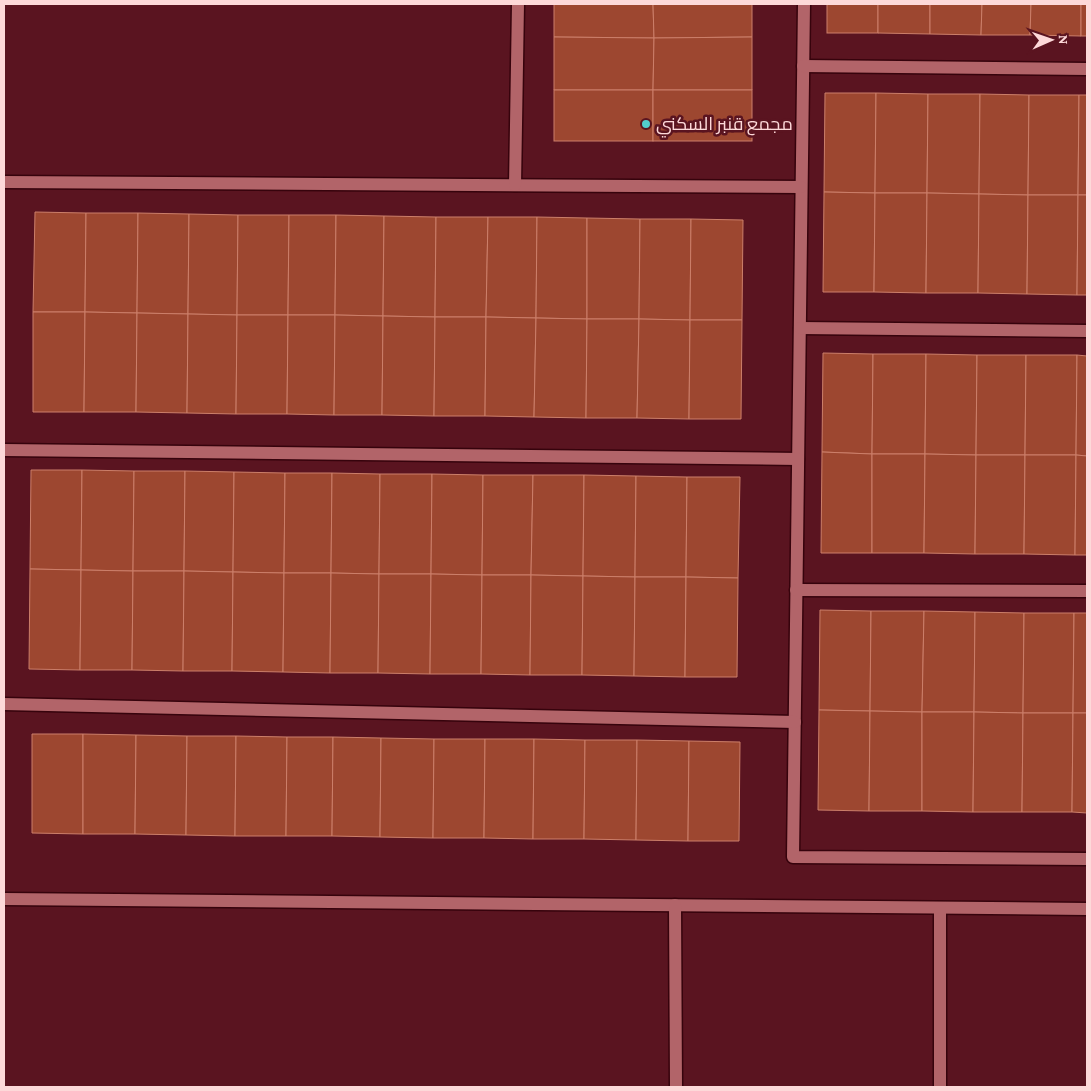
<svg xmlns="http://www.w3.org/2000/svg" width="1091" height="1091" font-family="'Crimson Pro',Cairo,serif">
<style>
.building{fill:#9d4730;stroke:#cc7f6a}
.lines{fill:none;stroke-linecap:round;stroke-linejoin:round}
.minor-casing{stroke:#36030c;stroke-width:15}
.minor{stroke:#b26469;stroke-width:12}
.poi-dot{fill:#52cdce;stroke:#5a1420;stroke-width:2}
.labels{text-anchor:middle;stroke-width:5;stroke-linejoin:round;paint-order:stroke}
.poi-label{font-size:18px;fill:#fdd9d9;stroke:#5a1420;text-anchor:start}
</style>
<rect width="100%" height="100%" fill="#5a1420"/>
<g class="building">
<polygon points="554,4 653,4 654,38 554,37"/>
<polygon points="653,4 752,4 752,37 654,38"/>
<rect x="827" y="4" width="51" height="29"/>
<polygon points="878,4 930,4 930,34 878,33"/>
<polygon points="930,4 982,4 981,35 930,34"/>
<polygon points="982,4 1031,4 1030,35 981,35"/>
<polygon points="1031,4 1081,4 1081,36 1030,35"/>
<rect x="1081" y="4" width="6" height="32"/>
<polygon points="554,37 654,38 653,90 554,90"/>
<polygon points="752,37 752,90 653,90 654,38"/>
<rect x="554" y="90" width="99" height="51"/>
<rect x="653" y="90" width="99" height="51"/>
<polygon points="825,93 876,93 875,193 824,192"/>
<polygon points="876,93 928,94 927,193 875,193"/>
<polygon points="928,94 980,94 979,194 927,193"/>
<polygon points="980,94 1029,95 1028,195 979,194"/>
<polygon points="1029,95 1079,95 1078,195 1028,195"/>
<polygon points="1079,95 1087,95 1087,195 1078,195"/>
<polygon points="824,192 875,193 874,292 823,292"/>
<polygon points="875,193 927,193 926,293 874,292"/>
<polygon points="927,193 979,194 978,293 926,293"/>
<polygon points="979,194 1028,195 1027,294 978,293"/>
<polygon points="1028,195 1078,195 1077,295 1027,294"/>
<polygon points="1078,195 1087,195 1087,295 1077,295"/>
<polygon points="35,212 86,213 85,312 33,312"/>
<polygon points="86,213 138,213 137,313 85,312"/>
<polygon points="138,213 189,214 188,314 137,313"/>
<polygon points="189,214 238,215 237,315 188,314"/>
<polygon points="238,215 289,215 288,315 237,315"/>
<polygon points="289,215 336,215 335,315 288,315"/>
<polygon points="336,215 384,216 383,316 335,315"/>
<polygon points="384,216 436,217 435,317 383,316"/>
<polygon points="436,217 488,217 486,317 435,317"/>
<polygon points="488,217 537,217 536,318 486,317"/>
<polygon points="537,217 587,218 587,319 536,318"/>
<polygon points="587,218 640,219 639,319 587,319"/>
<polygon points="640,219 691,219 690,320 639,319"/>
<polygon points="691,219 743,220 742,320 690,320"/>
<polygon points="33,312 85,312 84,412 33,412"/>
<polygon points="85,312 137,313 136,412 84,412"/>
<polygon points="137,313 188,314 187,413 136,412"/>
<polygon points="188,314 237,315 236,414 187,413"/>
<polygon points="237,315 288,315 287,414 236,414"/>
<polygon points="288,315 335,315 334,415 287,414"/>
<polygon points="335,315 383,316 382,415 334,415"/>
<polygon points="383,316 435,317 434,416 382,415"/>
<polygon points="435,317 486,317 485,416 434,416"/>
<polygon points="486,317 536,318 534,417 485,416"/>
<polygon points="536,318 587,319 586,418 534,417"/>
<polygon points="587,319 639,319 637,418 586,418"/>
<polygon points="639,319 690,320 689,419 637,418"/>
<polygon points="690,320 742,320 741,419 689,419"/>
<polygon points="823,353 873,354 872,454 822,452"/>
<polygon points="873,354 926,354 925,454 872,454"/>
<polygon points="926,354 977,355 976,455 925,454"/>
<polygon points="977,355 1026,355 1025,455 976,455"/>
<polygon points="1026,355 1077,355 1076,455 1025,455"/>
<polygon points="1077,355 1087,356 1087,456 1076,455"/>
<polygon points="822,452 872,454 872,553 821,553"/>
<polygon points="872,454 925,454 924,553 872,553"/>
<polygon points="925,454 976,455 975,554 924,553"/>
<polygon points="976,455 1025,455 1024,554 975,554"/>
<polygon points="1025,455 1076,455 1075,555 1024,554"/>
<polygon points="1076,455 1087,456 1087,555 1075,555"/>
<polygon points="31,470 82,470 81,570 30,569"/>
<polygon points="82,470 134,471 133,571 81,570"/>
<polygon points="134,471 185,471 184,571 133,571"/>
<polygon points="185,471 234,472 233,572 184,571"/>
<polygon points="234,472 285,473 284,573 233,572"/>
<polygon points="285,473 332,473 331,573 284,573"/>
<polygon points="332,473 380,474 379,574 331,573"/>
<polygon points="380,474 432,474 431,574 379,574"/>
<polygon points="432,474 483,475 482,575 431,574"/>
<polygon points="483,475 533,475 531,575 482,575"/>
<polygon points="533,475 584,475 583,576 531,575"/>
<polygon points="584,475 636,476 635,577 583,576"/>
<polygon points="636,476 687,477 686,577 635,577"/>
<polygon points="687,477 740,477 738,578 686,577"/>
<polygon points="30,569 81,570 80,670 29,669"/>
<polygon points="81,570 133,571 132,670 80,670"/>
<polygon points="133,571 184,571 183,671 132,670"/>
<polygon points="184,571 233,572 232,671 183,671"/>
<polygon points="233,572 284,573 283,672 232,671"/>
<polygon points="284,573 331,573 330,673 283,672"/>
<polygon points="331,573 379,574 378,673 330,673"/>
<polygon points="379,574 431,574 430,674 378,673"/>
<polygon points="431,574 482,575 481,674 430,674"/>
<polygon points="482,575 531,575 530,675 481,674"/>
<polygon points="531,575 583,576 582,675 530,675"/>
<polygon points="583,576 635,577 634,676 582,675"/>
<polygon points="635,577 686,577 685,677 634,676"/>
<polygon points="686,577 738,578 737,677 685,677"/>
<polygon points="820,610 871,611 870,711 819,710"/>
<polygon points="871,611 924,611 922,712 870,711"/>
<polygon points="924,611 975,612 974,712 922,712"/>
<polygon points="975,612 1024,613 1023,713 974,712"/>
<polygon points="1024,613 1074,613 1073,713 1023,713"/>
<polygon points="1074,613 1087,613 1087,713 1073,713"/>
<polygon points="819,710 870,711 869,811 818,810"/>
<polygon points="870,711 922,712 922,811 869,811"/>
<polygon points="922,712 974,712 973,812 922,811"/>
<polygon points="974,712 1023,713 1022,812 973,812"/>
<polygon points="1023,713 1073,713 1072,812 1022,812"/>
<polygon points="1073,713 1087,713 1087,813 1072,812"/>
<polygon points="32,734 83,734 83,834 32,833"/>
<polygon points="83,734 136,735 135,834 83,834"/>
<polygon points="136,735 187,736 186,835 135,834"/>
<polygon points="187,736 236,736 235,836 186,835"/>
<polygon points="236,736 287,737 286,836 235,836"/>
<polygon points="287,737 333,737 332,836 286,836"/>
<polygon points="333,737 381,738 380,837 332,836"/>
<polygon points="381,738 434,739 433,838 380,837"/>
<polygon points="434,739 485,739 484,838 433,838"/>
<polygon points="485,739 534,739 533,839 484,838"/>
<polygon points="534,739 585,740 584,839 533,839"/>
<polygon points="585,740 637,740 636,840 584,839"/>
<polygon points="637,740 689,741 688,841 636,840"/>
<polygon points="689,741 740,742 739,841 688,841"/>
</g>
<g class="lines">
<defs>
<g id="minor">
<polyline points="804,4 793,857 1087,859"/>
<polyline points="803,66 1087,69"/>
<polyline points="4,182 801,187"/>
<polyline points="515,185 518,4"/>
<polyline points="800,328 1087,331"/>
<polyline points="4,450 798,459"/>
<polyline points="796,590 1087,591"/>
<polyline points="4,704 795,722"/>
<polyline points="4,899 1087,909"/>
<polyline points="675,905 676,1087"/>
<polyline points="940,1087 940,908"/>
</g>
</defs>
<use href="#minor" class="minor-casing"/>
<use href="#minor" class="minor"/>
</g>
<circle class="poi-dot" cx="646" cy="124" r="5"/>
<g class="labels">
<g class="poi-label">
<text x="656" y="130">مجمع قنبر السكني</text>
</g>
</g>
<rect width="1091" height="1091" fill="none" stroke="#fdd9d9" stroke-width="10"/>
<g transform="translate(1051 40) rotate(88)" stroke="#5a1420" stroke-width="4" paint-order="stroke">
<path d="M0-4L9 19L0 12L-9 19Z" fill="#fdd9d9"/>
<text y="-8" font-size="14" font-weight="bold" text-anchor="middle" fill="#fdd9d9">N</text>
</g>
</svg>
